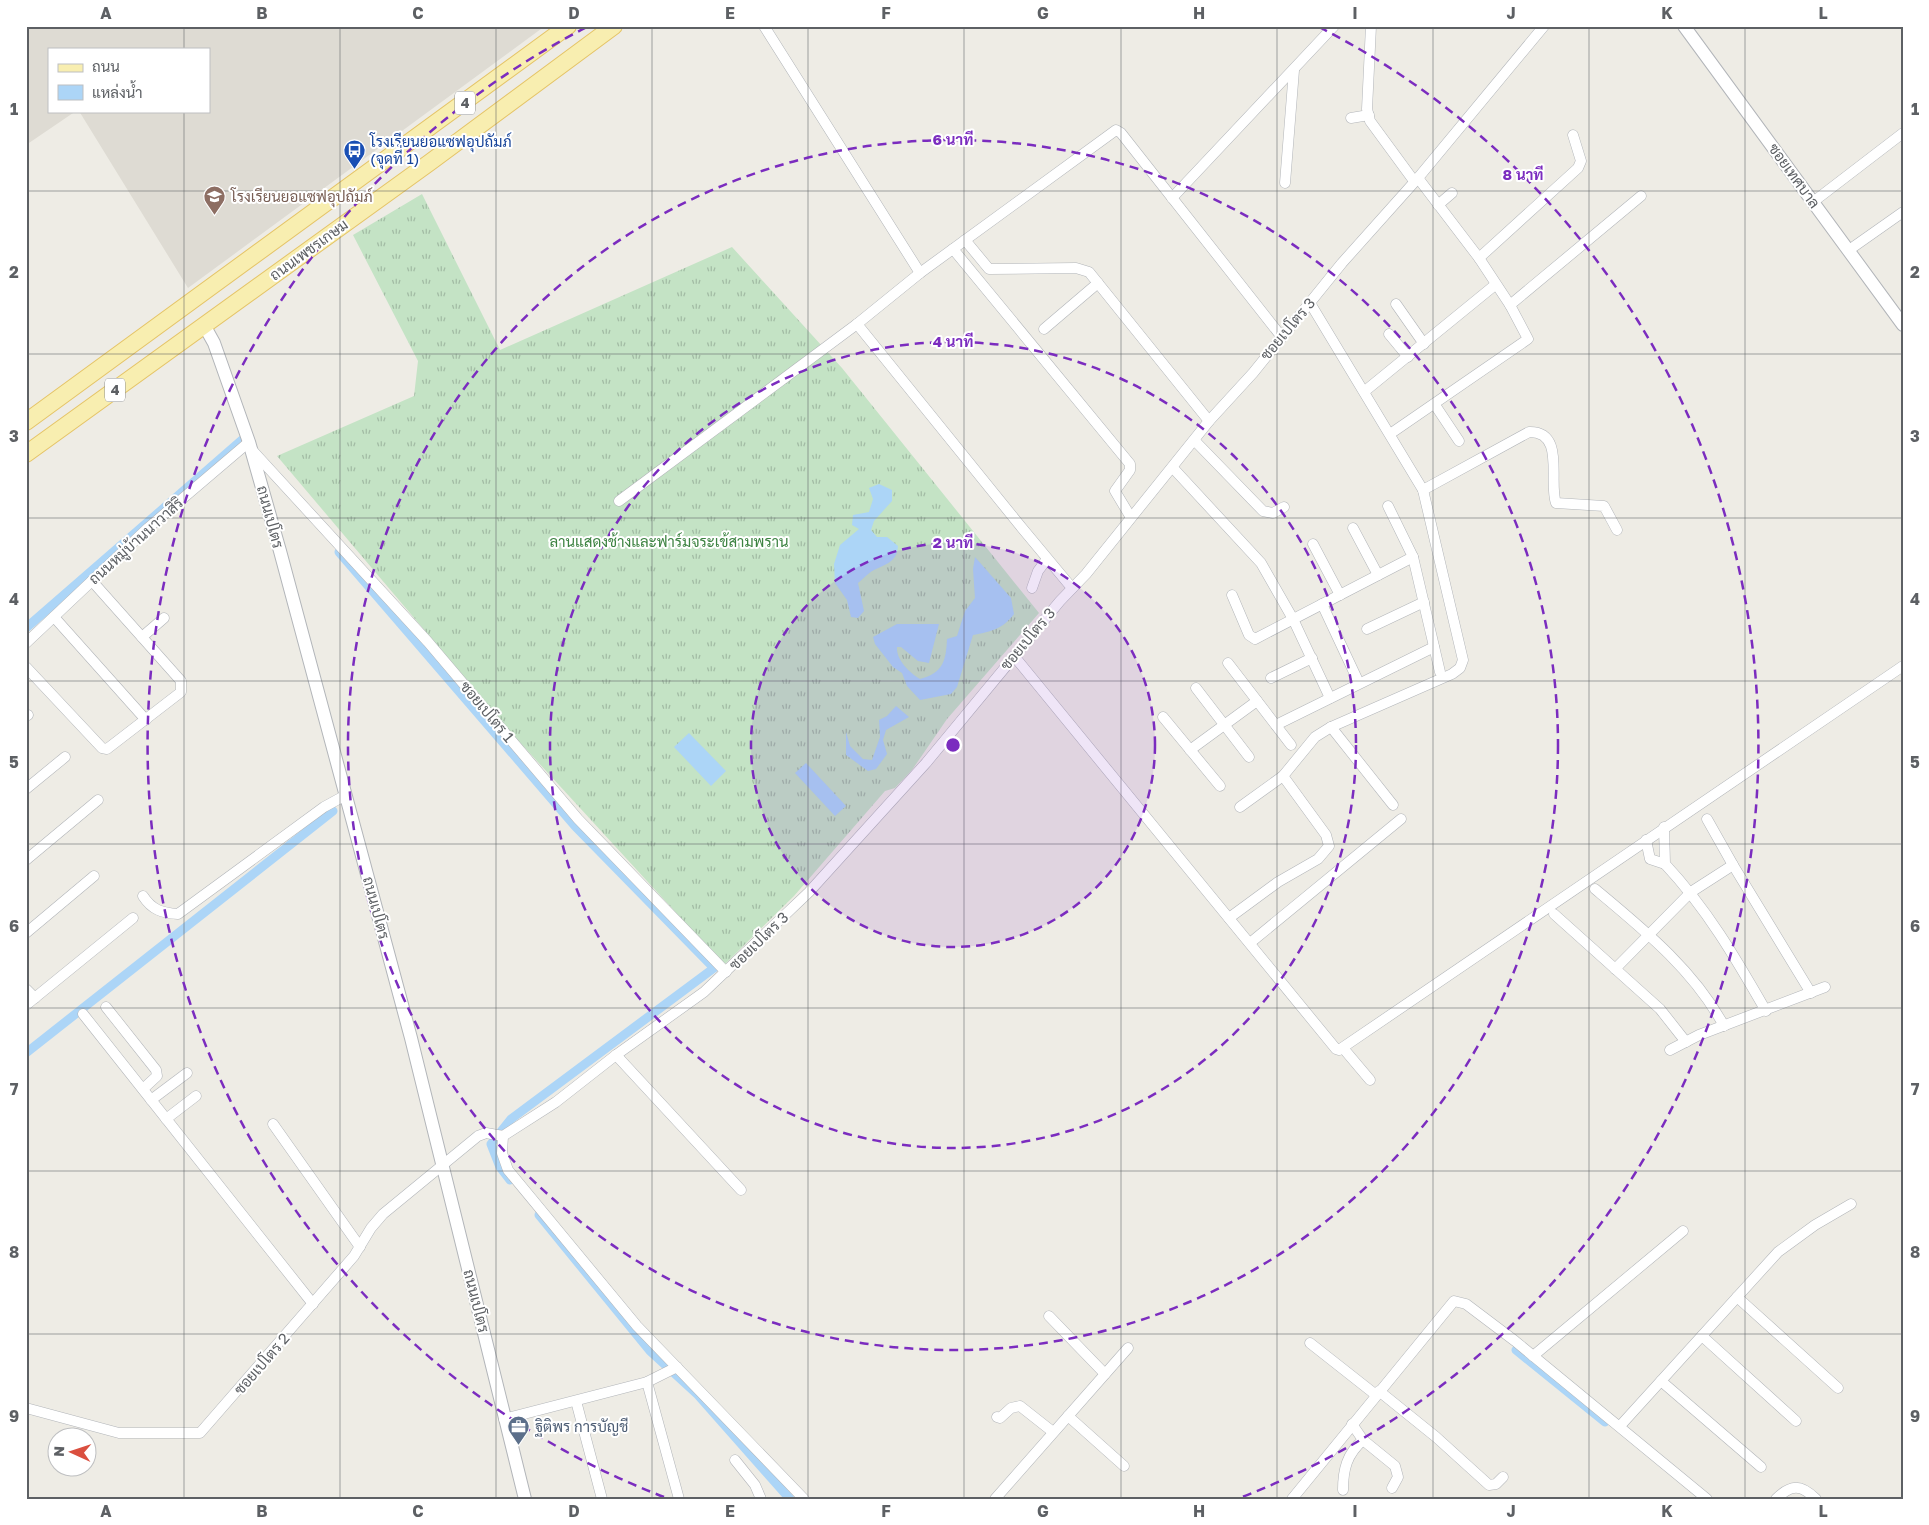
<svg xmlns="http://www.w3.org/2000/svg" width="1929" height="1525" font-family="'Golos Text',Sarabun,sans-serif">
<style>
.education{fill:#dedbd3}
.grass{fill:url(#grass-tufts)}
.water{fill:#acd5f7}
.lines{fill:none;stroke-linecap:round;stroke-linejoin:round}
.canal{stroke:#acd5f7;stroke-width:9}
.minor-casing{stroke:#b2b5b9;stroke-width:11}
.tertiary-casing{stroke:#b2b5b9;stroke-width:14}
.primary-casing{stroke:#e5c467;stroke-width:18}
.minor{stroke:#fff;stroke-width:10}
.tertiary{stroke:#fff;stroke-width:12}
.primary{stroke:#f8eeb0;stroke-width:16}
.grid{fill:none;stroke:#5d6064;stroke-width:1;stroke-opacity:0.55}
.ring{fill:none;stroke:#7b2cbf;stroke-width:2.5;stroke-dasharray:9 6}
.labels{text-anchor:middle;stroke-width:4;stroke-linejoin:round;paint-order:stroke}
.shield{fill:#fff;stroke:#8e9092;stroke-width:1}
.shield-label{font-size:14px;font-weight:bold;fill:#5d6064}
.transit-label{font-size:15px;fill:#164399;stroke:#fff;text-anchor:start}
.street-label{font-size:15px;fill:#5d6064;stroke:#fff}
.education-label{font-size:15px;fill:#785e54;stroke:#fff;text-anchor:start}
.park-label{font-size:15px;fill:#3d8342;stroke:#fff}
.service-label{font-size:15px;fill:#4e5e75;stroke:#fff;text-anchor:start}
.centre{fill:#7b2cbf;stroke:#fff;stroke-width:2.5}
.ring-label{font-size:15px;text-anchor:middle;font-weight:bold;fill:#7b2cbf;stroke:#fff;stroke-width:4;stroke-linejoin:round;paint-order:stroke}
.neatline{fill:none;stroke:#5d6064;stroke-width:2}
.grid-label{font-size:16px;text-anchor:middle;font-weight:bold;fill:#5d6064}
</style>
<defs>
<pattern id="grass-tufts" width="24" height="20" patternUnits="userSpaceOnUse" patternTransform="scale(1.25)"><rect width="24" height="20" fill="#c4e3c5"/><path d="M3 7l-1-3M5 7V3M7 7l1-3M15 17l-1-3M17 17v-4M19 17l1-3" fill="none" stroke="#a2bba4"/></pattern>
</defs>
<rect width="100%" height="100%" fill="#eeece5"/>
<polygon class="education" points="26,26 545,26 188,288 79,111 209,111 209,49 49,49 49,111 76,111 26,145"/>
<polygon class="grass" points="422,194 500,350 732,247 842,368 1039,613 947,719 912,770 895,788 885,791 794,896 724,965 514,736 277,456 414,396 418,361 353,235"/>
<g class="water">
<path d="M879,484L892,490V501L874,521L871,530L877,537H887L898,546C897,562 886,564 874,570C868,573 863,579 858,583L864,611L858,618L851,617L847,600L835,583L834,564L840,545L859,529L852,525L853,515L869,512L873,499L869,488Z"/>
<path d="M975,557L1011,598L1014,614C1003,629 990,632 973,635L957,687L951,694L920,700L907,686L902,673L893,667L875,644L873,637L897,624H939L929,663L918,661L901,647H897C896,660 910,673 920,679C943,673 946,661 947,639L957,636L965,611L975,598L973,569Z"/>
<polygon points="896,706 909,717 886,730 883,740 887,754 876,769 868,771 846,755 846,732 850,746 863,759 872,760 880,737 879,720 887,716"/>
<polygon points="689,733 726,771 711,786 674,747"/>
<polygon points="806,763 846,806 835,816 795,773"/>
</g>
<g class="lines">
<g class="canal">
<polyline points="339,552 575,826 714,968 511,1119 491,1144 500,1167 510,1180"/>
<polyline points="26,628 242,440 249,447"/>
<polyline points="26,1053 333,811"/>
<polyline points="539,1215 650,1351 698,1395 790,1499"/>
<polyline points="1516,1350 1605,1422"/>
</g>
<defs>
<g id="minor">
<polyline points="764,26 920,273"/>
<polyline points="1371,26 1367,109 1370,121 1414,181"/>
<polyline points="1351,118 1369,115"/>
<polyline points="1285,183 1294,70"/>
<polyline points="1172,198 1334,26"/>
<polyline points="1813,202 1903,133"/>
<polyline points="1438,205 1452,193"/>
<polyline points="965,240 989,269 1076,268 1089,272 1209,421"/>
<polyline points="953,249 1130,464 1130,470 1115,491 1130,516"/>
<polyline points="1849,250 1903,212"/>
<polyline points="1479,258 1578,168 1581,161 1573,135"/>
<polyline points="1396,304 1424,344"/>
<polyline points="1510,305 1641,196"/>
<polyline points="857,324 1022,528 1072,588"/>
<polyline points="1044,329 1098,283"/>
<polyline points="1389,334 1408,357"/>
<polyline points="1365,391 1495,285"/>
<polyline points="1435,405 1459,441"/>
<polyline points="1390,434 1528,339 1510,305 1479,258 1418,178"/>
<polyline points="1195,441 1263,511 1273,513 1284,507"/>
<polyline points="251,449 428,642 578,819 726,972"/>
<polyline points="1173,468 1261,563 1293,619 1330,698"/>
<path d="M1423,490L1529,432C1566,431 1548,482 1556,503L1604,506L1617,530"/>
<polyline points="619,501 857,324 920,273 1116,130 1121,133 1281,336"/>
<polyline points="1353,528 1378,575"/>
<polyline points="1313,544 1340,595"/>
<polyline points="1413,557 1440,672"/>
<polyline points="1032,588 1038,571 1047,559"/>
<polyline points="1232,595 1249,635 1255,639 1413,557 1388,506"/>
<polyline points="1322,604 1359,683"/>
<polyline points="54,617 146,720"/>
<polyline points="1367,629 1424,602"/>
<polyline points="142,637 164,618"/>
<polyline points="26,643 148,528 249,442"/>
<polyline points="1014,656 1336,1049 1339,1050 1903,666"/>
<polyline points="1228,663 1291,745"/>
<polyline points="26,667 102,748 107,749 181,692 181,681 92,581"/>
<polyline points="1271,678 1312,658"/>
<polyline points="1196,688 1249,757"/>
<polyline points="26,716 28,715"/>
<polyline points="1163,717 1220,786"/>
<polyline points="1276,725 1434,647"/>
<polyline points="1331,727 1393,805"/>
<polyline points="1190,750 1257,701"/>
<polyline points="26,789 65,757"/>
<polyline points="1240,807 1283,776 1315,737 1331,727 1452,674 1460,668 1463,660 1423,490 1310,303"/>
<polyline points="1707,819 1733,865 1811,993"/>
<path d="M1664,827L1665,864C1707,909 1735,957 1766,1011"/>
<polyline points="1646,840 1650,859 1665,864"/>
<polyline points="26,860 98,800"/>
<path d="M1595,889C1643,929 1694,970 1724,1026"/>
<path d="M143,896C152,910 162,913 178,914L324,807L346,795"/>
<polyline points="1554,914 1660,1009 1686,1042"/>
<polyline points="1229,918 1278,882 1318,859 1329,846 1326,835 1283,776"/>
<polyline points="26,933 94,876"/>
<polyline points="1250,943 1401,819"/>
<polyline points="1615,969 1691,892 1733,865"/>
<polyline points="26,989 35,998"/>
<polyline points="26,1005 133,918"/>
<polyline points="106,1007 156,1070 157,1076 143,1089"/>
<polyline points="83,1014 313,1304"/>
<polyline points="1343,1048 1370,1080"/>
<polyline points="1670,1050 1699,1035 1825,987"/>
<polyline points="616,1055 741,1190"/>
<polyline points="151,1100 187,1073"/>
<polyline points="166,1119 196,1096"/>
<polyline points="273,1124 360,1247"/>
<polyline points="503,1136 502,1153 508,1170 637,1326 804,1499"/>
<polyline points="1737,1297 1838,1388"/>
<polyline points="1049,1316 1105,1374"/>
<polyline points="1702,1336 1796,1421"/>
<polyline points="1310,1343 1376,1395"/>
<polyline points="1533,1356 1683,1231"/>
<polyline points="1661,1381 1761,1467"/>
<polyline points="647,1382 679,1499"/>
<polyline points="1379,1391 1436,1437 1489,1485 1496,1484 1503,1477"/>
<polyline points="576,1401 602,1499"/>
<polyline points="26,1408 119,1433 200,1433 354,1256 371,1228 383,1214 478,1136 486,1133 503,1136 556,1102 616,1055 704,992 809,892 926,763 1060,601 1086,574 1209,421 1253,373 1342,263 1418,178 1544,26"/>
<polyline points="1068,1416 1124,1466"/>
<polyline points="997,1417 1000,1418 1011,1408 1020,1406 1053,1432"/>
<polyline points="504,1419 647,1382 677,1367"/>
<polyline points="1620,1426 1778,1252 1815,1225 1851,1204"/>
<polyline points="1363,1440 1395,1466 1398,1477 1392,1488"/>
<polyline points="735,1460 755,1485 761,1499"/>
<path d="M1343,1490C1343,1469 1347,1454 1363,1440L1352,1424"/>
<polyline points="995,1499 1128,1348"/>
<polyline points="1292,1499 1454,1301 1466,1304 1515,1341 1707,1499"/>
<path d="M1776,1499C1791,1484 1801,1484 1816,1499"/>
</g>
<g id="tertiary">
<polyline points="1684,26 1903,325"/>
<polyline points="204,325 214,343 249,442 280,551 411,1038 525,1499"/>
</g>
<g id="primary">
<polyline points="26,422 568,26"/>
<polyline points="26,454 429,163 614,26"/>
</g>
</defs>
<use href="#minor" class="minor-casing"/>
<use href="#tertiary" class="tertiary-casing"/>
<use href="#primary" class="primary-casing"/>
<use href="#minor" class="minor"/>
<use href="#tertiary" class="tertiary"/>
<use href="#primary" class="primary"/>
</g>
<path class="grid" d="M184,26V49M340,26V1499M496,26V1499M652,26V1499M808,26V1499M964,26V1499M1121,26V1499M1277,26V1499M1433,26V1499M1589,26V1499M1745,26V1499M184,111V1499M26,191H1903M26,354H1903M26,518H1903M26,681H1903M26,844H1903M26,1008H1903M26,1171H1903M26,1334H1903"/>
<circle cx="953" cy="745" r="202" fill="#7b2cbf" fill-opacity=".12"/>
<g class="ring">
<circle cx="953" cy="745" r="202"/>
<circle cx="953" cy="745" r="403"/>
<circle cx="953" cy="745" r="605"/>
<path d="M664 1497A806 806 0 0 1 587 27M1319 27A806 806 0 0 1 1242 1497"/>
</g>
<defs>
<symbol id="bus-pin" viewBox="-11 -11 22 30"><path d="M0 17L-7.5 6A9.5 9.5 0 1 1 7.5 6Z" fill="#1a4fb4" stroke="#fff"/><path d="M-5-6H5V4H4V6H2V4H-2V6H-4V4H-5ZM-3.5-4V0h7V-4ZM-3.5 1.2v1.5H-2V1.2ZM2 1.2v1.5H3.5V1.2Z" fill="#fff"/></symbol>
<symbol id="school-pin" viewBox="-11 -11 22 30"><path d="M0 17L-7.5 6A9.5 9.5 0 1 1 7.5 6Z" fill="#8d6e63" stroke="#fff"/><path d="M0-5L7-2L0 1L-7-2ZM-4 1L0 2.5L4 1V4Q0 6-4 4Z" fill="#fff"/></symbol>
<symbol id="office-pin" viewBox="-11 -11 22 30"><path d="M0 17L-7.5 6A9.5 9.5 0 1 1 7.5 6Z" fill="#5c6f8a" stroke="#fff"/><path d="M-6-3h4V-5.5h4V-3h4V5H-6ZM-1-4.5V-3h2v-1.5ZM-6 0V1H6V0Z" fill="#fff"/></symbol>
</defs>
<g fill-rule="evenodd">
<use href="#bus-pin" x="342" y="138" width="25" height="34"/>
<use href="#school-pin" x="202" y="184" width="25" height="34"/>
<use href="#office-pin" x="506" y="1414" width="25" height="34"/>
</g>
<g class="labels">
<g class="shield">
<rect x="455" y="91.5" width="20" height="23" rx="4"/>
<rect x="105" y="378.5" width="20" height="23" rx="4"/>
</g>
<g class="shield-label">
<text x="465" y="108">4</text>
<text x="115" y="395">4</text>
</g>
<g class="transit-label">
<text x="370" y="147">โรงเรียนยอแซฟอุปถัมภ์<tspan x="370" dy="17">(จุดที่ 1)</tspan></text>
</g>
<g class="street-label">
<text transform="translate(1794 176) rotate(54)" y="5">ซอยเทศบาล</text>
<text transform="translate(309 250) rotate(-36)" y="5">ถนนเพชรเกษม</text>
<text transform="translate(1288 329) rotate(-50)" y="5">ซอยเปโตร 3</text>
<text transform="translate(270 517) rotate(75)" y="5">ถนนเปโตร</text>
<text transform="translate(136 541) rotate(-42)" y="5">ถนนหมู่บ้านนาวาสิริ</text>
<text transform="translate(1028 639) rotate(-50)" y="5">ซอยเปโตร 3</text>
<text transform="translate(487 712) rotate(50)" y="5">ซอยเปโตร 1</text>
<text transform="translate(376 908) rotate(75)" y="5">ถนนเปโตร</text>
<text transform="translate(759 941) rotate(-44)" y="5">ซอยเปโตร 3</text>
<text transform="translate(476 1301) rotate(76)" y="5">ถนนเปโตร</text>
<text transform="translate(262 1364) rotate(-49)" y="5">ซอยเปโตร 2</text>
</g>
<g class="education-label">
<text x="231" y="202">โรงเรียนยอแซฟอุปถัมภ์</text>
</g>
<g class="park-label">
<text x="669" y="547">ลานแสดงช้างและฟาร์มจระเข้สามพราน</text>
</g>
<g class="service-label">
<text x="535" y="1432">ฐิติพร การบัญชี</text>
</g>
</g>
<circle cx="953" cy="745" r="8" class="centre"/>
<g class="ring-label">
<text x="953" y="145">6 นาที</text>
<text x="1523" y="180">8 นาที</text>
<text x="953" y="347">4 นาที</text>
<text x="953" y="548">2 นาที</text>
</g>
<rect width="1929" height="1525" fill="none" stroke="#ffffff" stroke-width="55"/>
<rect x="48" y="48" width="162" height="65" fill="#ffffff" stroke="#bebfc1"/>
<rect x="58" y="64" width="25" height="8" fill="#f8eeb0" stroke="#bebfc1"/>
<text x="92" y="72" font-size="15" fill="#5d6064">ถนน</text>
<rect x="58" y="85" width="25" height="15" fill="#acd5f7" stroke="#bebfc1"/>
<text x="92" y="98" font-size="15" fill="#5d6064">แหล่งน้ำ</text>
<g transform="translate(72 1452) rotate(273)"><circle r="24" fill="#ffffff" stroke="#bebfc1"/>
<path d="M0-4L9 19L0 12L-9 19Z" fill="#da4f3f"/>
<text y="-8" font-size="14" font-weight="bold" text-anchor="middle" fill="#5d6064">N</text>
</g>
<rect x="28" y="28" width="1874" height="1470" class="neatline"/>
<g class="grid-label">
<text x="106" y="19">A</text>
<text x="262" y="19">B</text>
<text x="418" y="19">C</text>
<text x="574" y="19">D</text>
<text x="730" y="19">E</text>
<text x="886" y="19">F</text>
<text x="1043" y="19">G</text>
<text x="1199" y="19">H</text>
<text x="1355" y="19">I</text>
<text x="1511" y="19">J</text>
<text x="1667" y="19">K</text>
<text x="1823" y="19">L</text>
<text x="14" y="115">1</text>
<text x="1915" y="115">1</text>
<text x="14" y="278">2</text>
<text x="1915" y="278">2</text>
<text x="14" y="442">3</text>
<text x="1915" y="442">3</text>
<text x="14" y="605">4</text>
<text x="1915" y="605">4</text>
<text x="14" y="768">5</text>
<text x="1915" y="768">5</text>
<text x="14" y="932">6</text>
<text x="1915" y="932">6</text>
<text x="14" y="1095">7</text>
<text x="1915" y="1095">7</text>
<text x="14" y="1258">8</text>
<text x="1915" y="1258">8</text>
<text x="14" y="1422">9</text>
<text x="1915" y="1422">9</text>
<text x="106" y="1517">A</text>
<text x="262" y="1517">B</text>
<text x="418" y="1517">C</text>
<text x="574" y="1517">D</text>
<text x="730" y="1517">E</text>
<text x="886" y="1517">F</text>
<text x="1043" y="1517">G</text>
<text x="1199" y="1517">H</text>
<text x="1355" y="1517">I</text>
<text x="1511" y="1517">J</text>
<text x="1667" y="1517">K</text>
<text x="1823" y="1517">L</text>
</g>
</svg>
